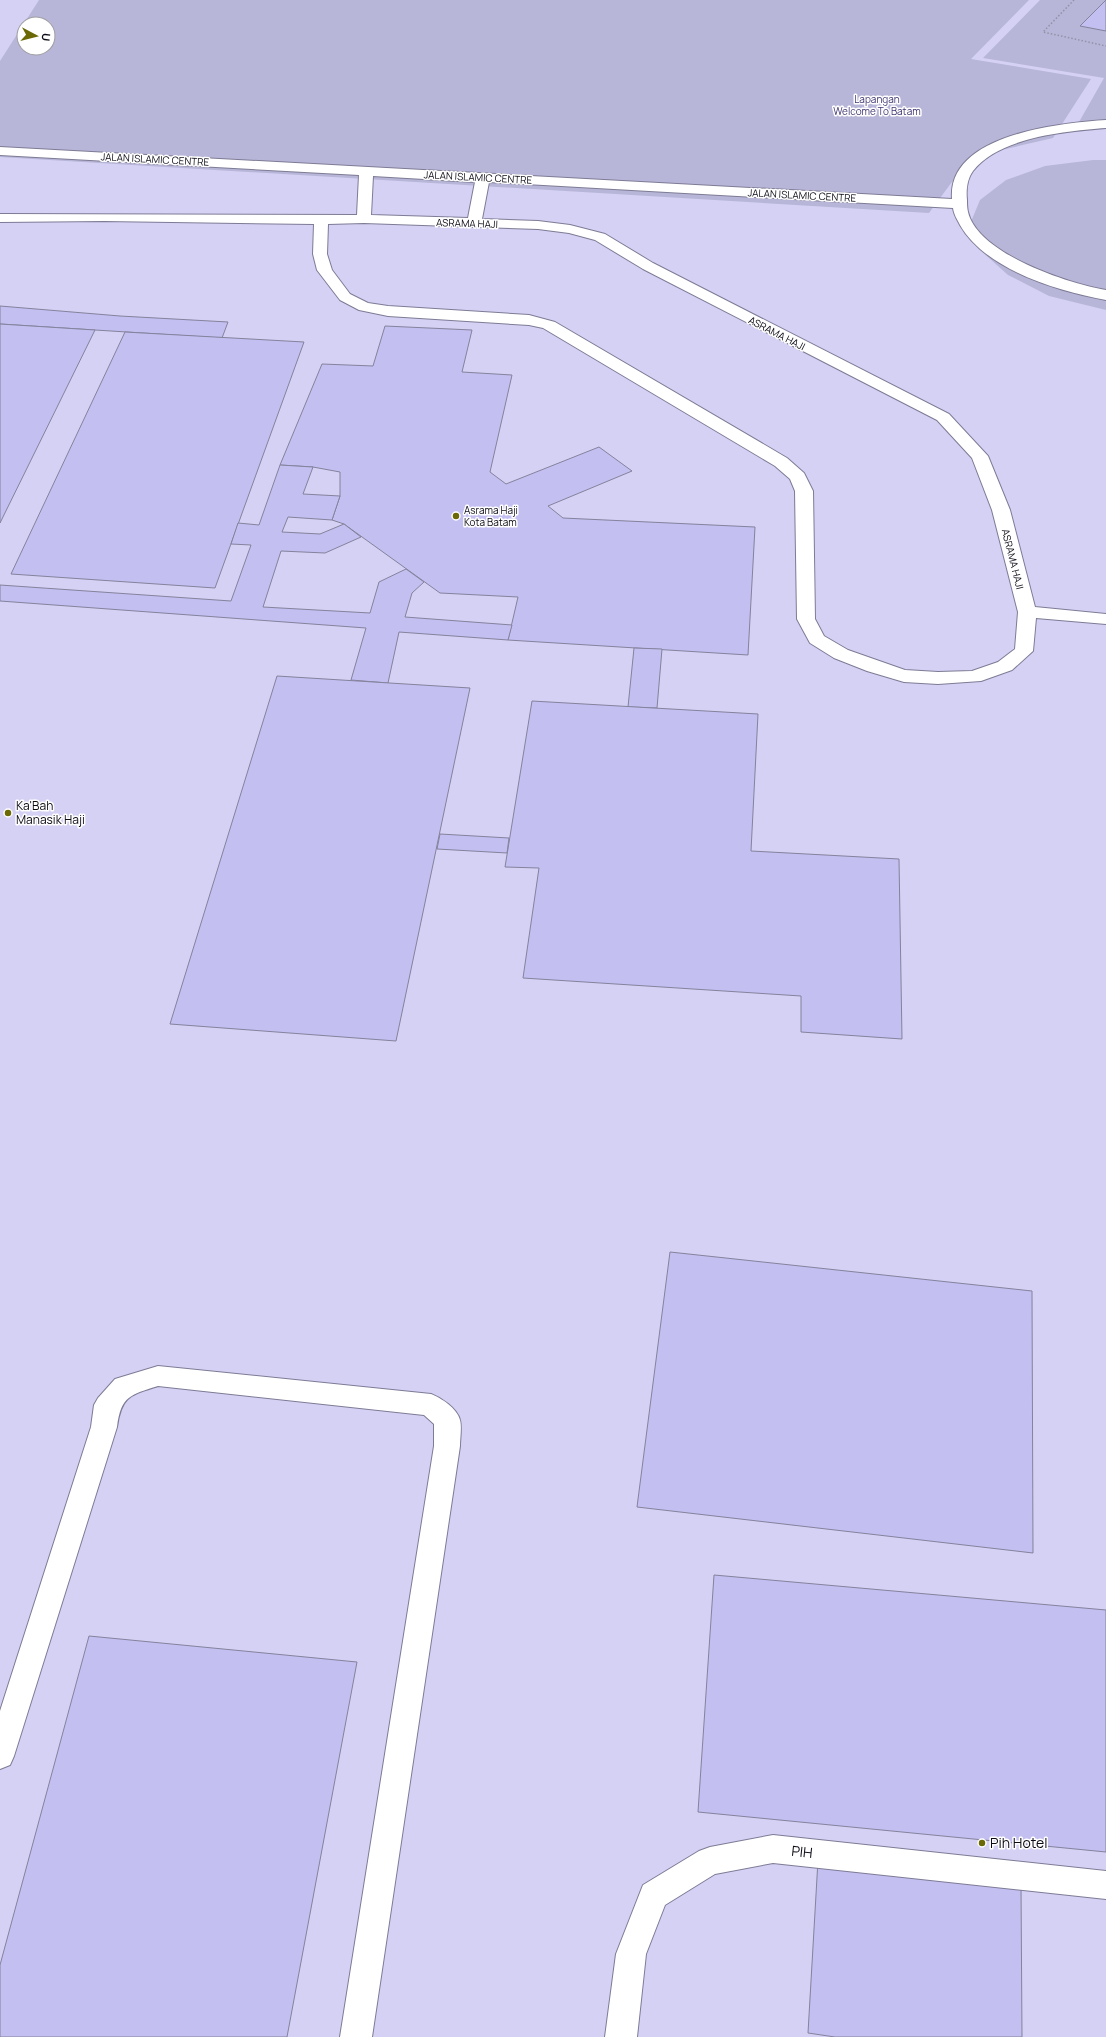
<svg xmlns="http://www.w3.org/2000/svg" width="1106" height="2037" font-family="Manrope,sans-serif">
<style>
.built{fill:#d4d1f4;fill-rule:evenodd}
.green{fill:#b8b6d8;fill-rule:evenodd}
.building{fill:#c3bff1;stroke:#84829c}
.lines{fill:none;stroke-linecap:round;stroke-linejoin:round}
.minor-casing{stroke:#7d7b95;stroke-width:2}
.path{stroke:#9391a7;stroke-width:1.5;stroke-dasharray:1.5 2;stroke-linecap:butt}
.minor{fill:#fff;fill-rule:evenodd}
.poi-dot{fill:#6b6905;stroke:#fff;stroke-width:1.5}
.labels{text-anchor:middle;stroke-width:3;stroke-linejoin:round;paint-order:stroke}
.far-park-label{font-size:10px;fill:#403672;stroke:#fff}
.far-street-label{font-size:10px;fill:#0d0c16;stroke:#fff}
.far-poi-label{font-size:10px;fill:#0d0c16;stroke:#fff;text-anchor:start}
.poi-label{font-size:12px;fill:#0d0c16;stroke:#fff;text-anchor:start}
.near-poi-label{font-size:14px;fill:#0d0c16;stroke:#fff;text-anchor:start}
.near-street-label{font-size:14px;fill:#0d0c16;stroke:#fff}
</style>
<rect width="100%" height="100%" fill="#e0defb"/>
<path class="built" d="M0,0H1106V2037H0ZM24,24H48V48H24Z"/>
<g class="green">
<path d="M39,0H1029L971,59L1091,79L1053,138L997,151L963,167L929,213L0,157V61ZM24,24H48V48H24Z"/>
<polygon points="1040,0 1106,0 1106,120 1079,122 1104,78 983,58"/>
<polygon points="1093,160 1106,160 1106,310 1049,296 1008,275 980,250 970,224 980,200 1006,180 1045,166"/>
</g>
<g class="building">
<polygon points="1106,0 1106,31 1080,26"/>
<polygon points="0,306 120,316 228,322 222,338 0,324"/>
<polygon points="0,324 95,330 0,523"/>
<polygon points="385,326 472,330 462,372 512,375 490,472 506,484 599,447 632,471 548,506 563,518 755,527 748,655 508,640 518,597 440,593 344,524 332,520 340,496 340,472 313,467 280,465 322,364 373,366"/>
<polygon points="125,332 304,342 215,588 11,574"/>
<polygon points="280,465 313,467 303,494 340,496 332,520 288,517 282,532 320,534 344,524 361,537 325,553 281,551 263,607 370,613 379,582 406,569 424,582 412,593 405,617 512,625 508,640 399,632 388,683 351,680 366,628 0,601 0,585 231,601 251,545 231,544 238,523 259,525"/>
<polygon points="634,648 662,649 657,708 628,707"/>
<polygon points="277,676 470,688 396,1041 170,1024"/>
<polygon points="532,701 758,714 751,851 899,859 902,1039 801,1032 801,996 523,978 539,868 505,867"/>
<polygon points="440,834 509,838 507,853 437,849"/>
<polygon points="670,1252 1032,1291 1033,1553 637,1507"/>
<polygon points="714,1575 1106,1610 1106,1852 698,1812"/>
<polygon points="89,1636 357,1662 287,2037 0,2037 0,1965"/>
<polygon points="818,1860 1021,1886 1022,2037 835,2037 808,2033"/>
</g>
<g class="lines">
<defs>
<g id="minor">
<path d="M1106,120V128C1067,131 999,137 973,171C967,179 966,191 967,200C967,204 967,208 968,212C978,254 1069,284 1106,290V300C1058,291 986,270 960,225C957,219 954,215 953,208L489,182L482,219L538,221L570,225L605,234L653,263L949,414L988,456L1010,510L1035,607L1106,614V624L1036,618L1033,651L1012,670L981,681L938,684L904,682L867,671L834,658L810,643L797,619L795,491L790,479L775,466L543,328L529,325L388,316L359,310L340,300L317,270L313,254L314,224L104,221L0,222V214L357,215L359,175L0,155V147L952,199C947,134 1061,123 1106,120ZM373,176L475,182L468,218L371,215ZM364,223L538,229L569,233L595,240L643,269L937,420L972,458L992,510L1018,612L1015,649L998,662L972,671L938,672L905,670L848,650L824,636L815,619L813,491L804,473L787,458L555,322L529,315L388,306L368,303L350,294L332,270L327,254L328,224Z"/>
<path d="M158,1366L431,1394C441,1398 457,1408 460,1420C462,1427 460,1438 460,1446L372,2037H340L434,1446V1424L424,1415L158,1386C130,1395 121,1396 117,1427L14,1756L10,1765L0,1769V1711L91,1427L94,1405L98,1398L115,1379Z"/>
<polygon points="773,1835 1106,1871 1106,1899 773,1863 715,1874 665,1905 646,1954 637,2037 605,2037 616,1954 643,1885 699,1851 710,1847"/>
</g>
</defs>
<use href="#minor" class="minor-casing"/>
<polyline class="path" points="1074,0 1043,32 1106,46"/>
<use href="#minor" class="minor"/>
</g>
<g class="poi-dot">
<circle cx="456" cy="516" r="4"/>
<circle cx="8" cy="813" r="4"/>
<circle cx="982" cy="1843" r="4"/>
</g>
<g class="labels">
<g class="far-park-label">
<text x="877" y="103">Lapangan<tspan x="877" dy="12">Welcome To Batam</tspan></text>
</g>
<g class="far-street-label">
<text transform="translate(155 159) rotate(3)" y="4">JALAN ISLAMIC CENTRE</text>
<text transform="translate(478 177) rotate(3)" y="4">JALAN ISLAMIC CENTRE</text>
<text transform="translate(802 195) rotate(3)" y="4">JALAN ISLAMIC CENTRE</text>
<text transform="translate(467 223) rotate(2)" y="4">ASRAMA HAJI</text>
<text transform="translate(777 333) rotate(27)" y="4">ASRAMA HAJI</text>
<text transform="translate(1013 559) rotate(76)" y="4">ASRAMA HAJI</text>
</g>
<g class="far-poi-label">
<text x="464" y="514">Asrama Haji<tspan x="464" dy="12">Kota Batam</tspan></text>
</g>
<g class="poi-label">
<text x="16" y="810">Ka'Bah<tspan x="16" dy="14">Manasik Haji</tspan></text>
</g>
<g class="near-poi-label">
<text x="990" y="1848">Pih Hotel</text>
</g>
<g class="near-street-label">
<text transform="translate(802 1852) rotate(6)" y="5">PIH</text>
</g>
</g>
<g transform="translate(36 36) rotate(97)"><circle r="19" fill="#ffffff" stroke="#9e9ea2"/>
<path d="M0-3L7 15L0 10L-7 15Z" fill="#6b6905"/>
<text y="-6" font-size="11" font-weight="bold" text-anchor="middle" fill="#0d0c16">U</text>
</g>
</svg>
